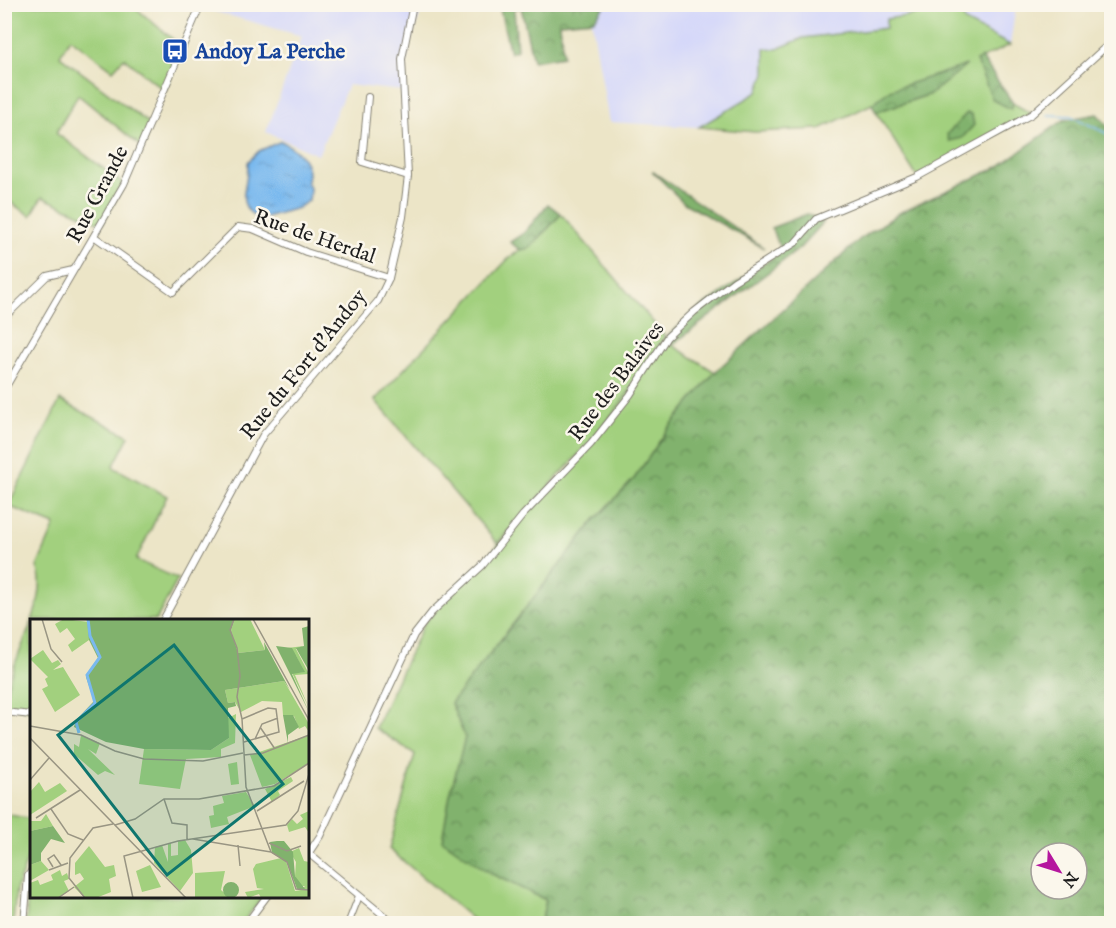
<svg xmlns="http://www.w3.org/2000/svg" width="1116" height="928" font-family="'IM FELL English',serif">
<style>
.built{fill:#d5d8f9}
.grass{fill:#a2d07e;stroke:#5f764d;stroke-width:1.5}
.forest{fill:url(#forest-crowns);stroke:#4e6744;stroke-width:1.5;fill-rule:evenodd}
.water{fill:url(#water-ripples);stroke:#4b6a85;stroke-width:1.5}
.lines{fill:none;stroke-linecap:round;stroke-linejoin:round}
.stream{stroke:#7ab9ee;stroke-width:1.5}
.minor-casing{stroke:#848072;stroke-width:8}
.minor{stroke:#fff;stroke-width:6}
.labels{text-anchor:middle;stroke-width:5;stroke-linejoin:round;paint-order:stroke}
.transit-label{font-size:21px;font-weight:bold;fill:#164399;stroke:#fbf7ec;text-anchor:start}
.street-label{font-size:21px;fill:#1c1c1c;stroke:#fbf7ec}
.inset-river{fill:none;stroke:#7ab9ee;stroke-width:3}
.inset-road{fill:none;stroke:#999583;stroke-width:1.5}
.view{fill:#0f766e;fill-opacity:0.15;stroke:#0f766e;stroke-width:3}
.inset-edge{fill:none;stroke:#1c1c1c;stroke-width:3}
</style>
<defs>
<pattern id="forest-crowns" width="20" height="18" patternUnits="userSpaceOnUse" patternTransform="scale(1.5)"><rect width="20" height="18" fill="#81b26d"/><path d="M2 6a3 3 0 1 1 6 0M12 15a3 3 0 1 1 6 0" fill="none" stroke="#699059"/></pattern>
<pattern id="water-ripples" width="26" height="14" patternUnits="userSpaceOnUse" patternTransform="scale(1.5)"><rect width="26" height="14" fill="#7ab9ee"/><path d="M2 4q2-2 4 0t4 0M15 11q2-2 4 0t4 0" fill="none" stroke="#699ecc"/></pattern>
</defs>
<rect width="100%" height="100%" fill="#fbf7ec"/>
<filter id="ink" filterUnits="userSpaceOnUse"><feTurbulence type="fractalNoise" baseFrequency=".0167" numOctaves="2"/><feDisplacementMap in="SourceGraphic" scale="12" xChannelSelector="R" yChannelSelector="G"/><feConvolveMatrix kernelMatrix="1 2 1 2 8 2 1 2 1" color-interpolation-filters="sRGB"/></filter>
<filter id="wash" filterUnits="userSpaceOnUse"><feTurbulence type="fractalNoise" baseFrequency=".008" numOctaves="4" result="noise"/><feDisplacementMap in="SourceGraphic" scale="24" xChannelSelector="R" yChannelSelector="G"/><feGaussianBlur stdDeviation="1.35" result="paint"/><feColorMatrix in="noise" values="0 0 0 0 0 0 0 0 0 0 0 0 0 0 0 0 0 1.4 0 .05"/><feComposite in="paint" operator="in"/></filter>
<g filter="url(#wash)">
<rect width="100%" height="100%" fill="#ece5c7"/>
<g class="built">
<polygon points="201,4 423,5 409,46 403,91 348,85 318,155 266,132 302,36 199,7"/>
<polygon points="589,5 1016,5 1010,45 965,22 961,8 886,19 887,28 803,38 777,49 765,48 765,73 758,92 699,127 609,122"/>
</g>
<g class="grass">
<polygon points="4,5 132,5 182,47 165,91 124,58 113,70 70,38 60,56 151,125 142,147 78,95 56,133 124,184 102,224 42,197 31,216 5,199"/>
<polygon points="961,8 965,22 1010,45 976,61 1011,109 1013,103 1032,114 917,177 876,112 931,94 890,90 872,104 820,129 755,132 699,127 758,92 765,73 765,48 777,49 803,38 886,28 886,19"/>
<polygon points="561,214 665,336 629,393 590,442 497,543 375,400 509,258 520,250 530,248"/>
<polygon points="667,337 672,345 715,372 668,429 634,479 594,521 451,703 465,737 490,873 546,900 541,923 477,923 389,849 415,754 375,728 424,623 587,451"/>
<path d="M60,400L129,436L113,467L167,496L136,560L178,579L156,620H32L31,710L5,705C4,667 53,602 37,567L55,525L8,506Z"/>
<polygon points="5,814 31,819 31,850 16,890 13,923 5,923"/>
<polygon points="31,884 32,896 263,897 242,923 26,924 28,891"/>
</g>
<g class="forest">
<polygon points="499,5 499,4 605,5 594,20 560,23 563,56 533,61 521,7 514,9 517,50 510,53"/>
<polygon points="982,58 1013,103 1011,109 993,100 976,61"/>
<polygon points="967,65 931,94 876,112 872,104 890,90"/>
<polygon points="967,113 972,115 974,125 962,138 949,141 947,134"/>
<path d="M1097,114L1112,130L1111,923H541L546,900L490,873L442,840L450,795L465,737L451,703L594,521L634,479L668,429L715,372L860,239L901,212L998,167L1064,120ZM1041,853H1077V889H1041Z"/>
<polygon points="652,171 764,248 684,203"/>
<polygon points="548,204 561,214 530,248 520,250 510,242 524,233"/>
<polygon points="807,214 824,222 799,249 672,345 667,337 694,312 782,251 771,228"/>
</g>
<path class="water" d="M281,141C298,150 312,162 307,182L310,188L309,200L298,208L259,219C232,204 249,186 248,162L259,151Z"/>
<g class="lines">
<g class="stream">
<polyline points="1048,115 1071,116 1112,136"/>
<polyline points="1112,147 1112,156"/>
<polyline points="1112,196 1112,204"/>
</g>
</g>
</g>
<g filter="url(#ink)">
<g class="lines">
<defs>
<g id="minor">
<polyline points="368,97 362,162 408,176"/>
<polyline points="95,237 173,292 238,227 253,229 306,252 389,278"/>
<polyline points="4,318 47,276 73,270"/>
<polyline points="4,390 124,184 201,4"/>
<polyline points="163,620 263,435 378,301 389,278 403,217 408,176 402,59 413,4"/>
<polyline points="4,712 32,715"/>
<polyline points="308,853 394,924"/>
<polyline points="308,854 320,836 414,635 432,612 482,566 523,515 591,444 630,395 667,337 694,312 734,281 795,243 816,219 917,177 1032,114 1112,41"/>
<polyline points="24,924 28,876 32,870"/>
<polyline points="246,924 267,896"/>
<polyline points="348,924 359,896"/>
</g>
</defs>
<use href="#minor" class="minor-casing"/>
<use href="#minor" class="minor"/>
</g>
</g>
<defs>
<symbol id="bus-square" viewBox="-11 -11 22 22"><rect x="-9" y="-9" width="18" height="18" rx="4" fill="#1a4fb4" stroke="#fbf7ec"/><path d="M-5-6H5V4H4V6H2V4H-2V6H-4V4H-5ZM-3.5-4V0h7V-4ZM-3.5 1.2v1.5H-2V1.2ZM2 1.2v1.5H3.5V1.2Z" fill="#fff"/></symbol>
</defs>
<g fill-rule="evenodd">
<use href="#bus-square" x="160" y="36" width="30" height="30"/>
</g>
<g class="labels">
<g class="transit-label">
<text x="195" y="58">Andoy La Perche</text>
</g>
<g class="street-label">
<text transform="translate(97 194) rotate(-62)" y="7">Rue Grande</text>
<text transform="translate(315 236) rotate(19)" y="7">Rue de Herdal</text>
<text transform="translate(303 364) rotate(-51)" y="7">Rue du Fort d'Andoy</text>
<text transform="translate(616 381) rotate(-53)" y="7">Rue des Balaives</text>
</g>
</g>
<g transform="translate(30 619)">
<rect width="279" height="279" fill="#ece5c7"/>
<path d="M34,0L59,3V21L42,33L38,26L45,20L37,9L30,14L25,5ZM205,0H220L235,31L208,34L201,11ZM274,27L266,30L279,55L265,56L279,89L262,54L274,53L272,48L266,37L249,30ZM13,31L22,44L28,41L31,45L23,51L33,48L50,76L25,93L12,70L18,67L15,60L18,58L0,40ZM254,62L279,105V113L275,107L269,110L264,97L253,96L252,83L232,82L211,93L205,83L198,84L195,71ZM206,95L205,124L191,130V138L156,140L150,170L109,165L114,130L181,131L199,119L196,100ZM51,116L70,124L66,135L58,130L85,156L75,152L68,156L44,135V125L49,128ZM279,116V144L245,165L232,168L220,136ZM207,143L209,165L201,166L198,145ZM261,158L263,162L248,172L250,176L242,183L235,170ZM9,163L15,173L30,164L37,172L0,196V173ZM216,173L225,187L197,198L199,205L181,209L179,197L184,196L183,187L194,184L192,177ZM279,192V214L275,208L259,213L257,206L262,200L267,205L273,200L270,196ZM16,195L23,207L0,212V202H11ZM155,221L161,231L163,254L150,272L124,244L125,228L132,226L138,243V225L141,224V237L148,236V222ZM59,227L75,248L84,246L86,257L79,260L81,273L66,279H55L44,268L54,260L50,254L45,256V244ZM269,229L274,242L279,243V279H231L229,275L218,279L215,273L234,270L227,269L223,250L226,245L251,239L256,242L265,272L271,271L275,267H270L265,257L266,243L260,233ZM11,242L19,251L0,262V246ZM120,246L131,268L112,273L106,252ZM30,251L32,257L37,254L39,260L34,262L39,272L28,279H0V264L8,261L10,266L23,261L21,256ZM195,252L191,271L200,279H165V254Z" fill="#a2d07e"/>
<path d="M57,0H205L201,11L208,34L235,31L234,23L260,71L254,62L195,71L198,84L205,83L206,87L198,89L199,119L181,131L114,130L76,123L44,108L46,101L64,82L56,58L68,39L59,21ZM279,7V52L266,29L274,27L272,9ZM246,27L262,29L275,53L262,55L279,93ZM253,96H263L269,108L258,116V124ZM23,207L35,224L21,220L11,234V242L0,246V212ZM247,222H254L263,233L265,257L275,270H267L257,243L242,234L240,223ZM193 271a8 8 0 1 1 16 0a8 8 0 1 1-16 0Z" fill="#81b26d"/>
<path class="inset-river" d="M49,114L46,103L65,84L57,56L70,38L60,17L58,0"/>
<path class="inset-road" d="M12,0L21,30L32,43M204,0L200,11L207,29L210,57L207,78L212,100M223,0L279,101M0,107L51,116L85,132L114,140L173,142L213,134M230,108L245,130M0,119L156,279M225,120L232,105L248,99M214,123L249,113L246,90L238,89L212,100L216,168L241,233L257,243L266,270L279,271M214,136L233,134L279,116M0,161L19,139M134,180L142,204L157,206V221M21,190L38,215L53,221M227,192L274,162M6,199L50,171M85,206L105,200L134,180H169L244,167L279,144M163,220L241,233M239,224L257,232L271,227M208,226L210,247M23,248L18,240L24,236L31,246M19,251L38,244M28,279L44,268M55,279L39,259L40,239L63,209L83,205M103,279L94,237L148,222L256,206L268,192L279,155"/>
<path class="view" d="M144,26L253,165L137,256L28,116Z"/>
<rect width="279" height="279" class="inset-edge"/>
</g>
<rect width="1116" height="928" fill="none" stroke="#fbf7ec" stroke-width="24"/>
<g transform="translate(1059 871) rotate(128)"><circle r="28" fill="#fbf7ec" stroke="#a29f99" stroke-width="1.5"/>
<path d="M0-4.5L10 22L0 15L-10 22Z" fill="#b5179e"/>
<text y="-9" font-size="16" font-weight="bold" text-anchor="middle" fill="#1c1c1c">N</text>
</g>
</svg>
